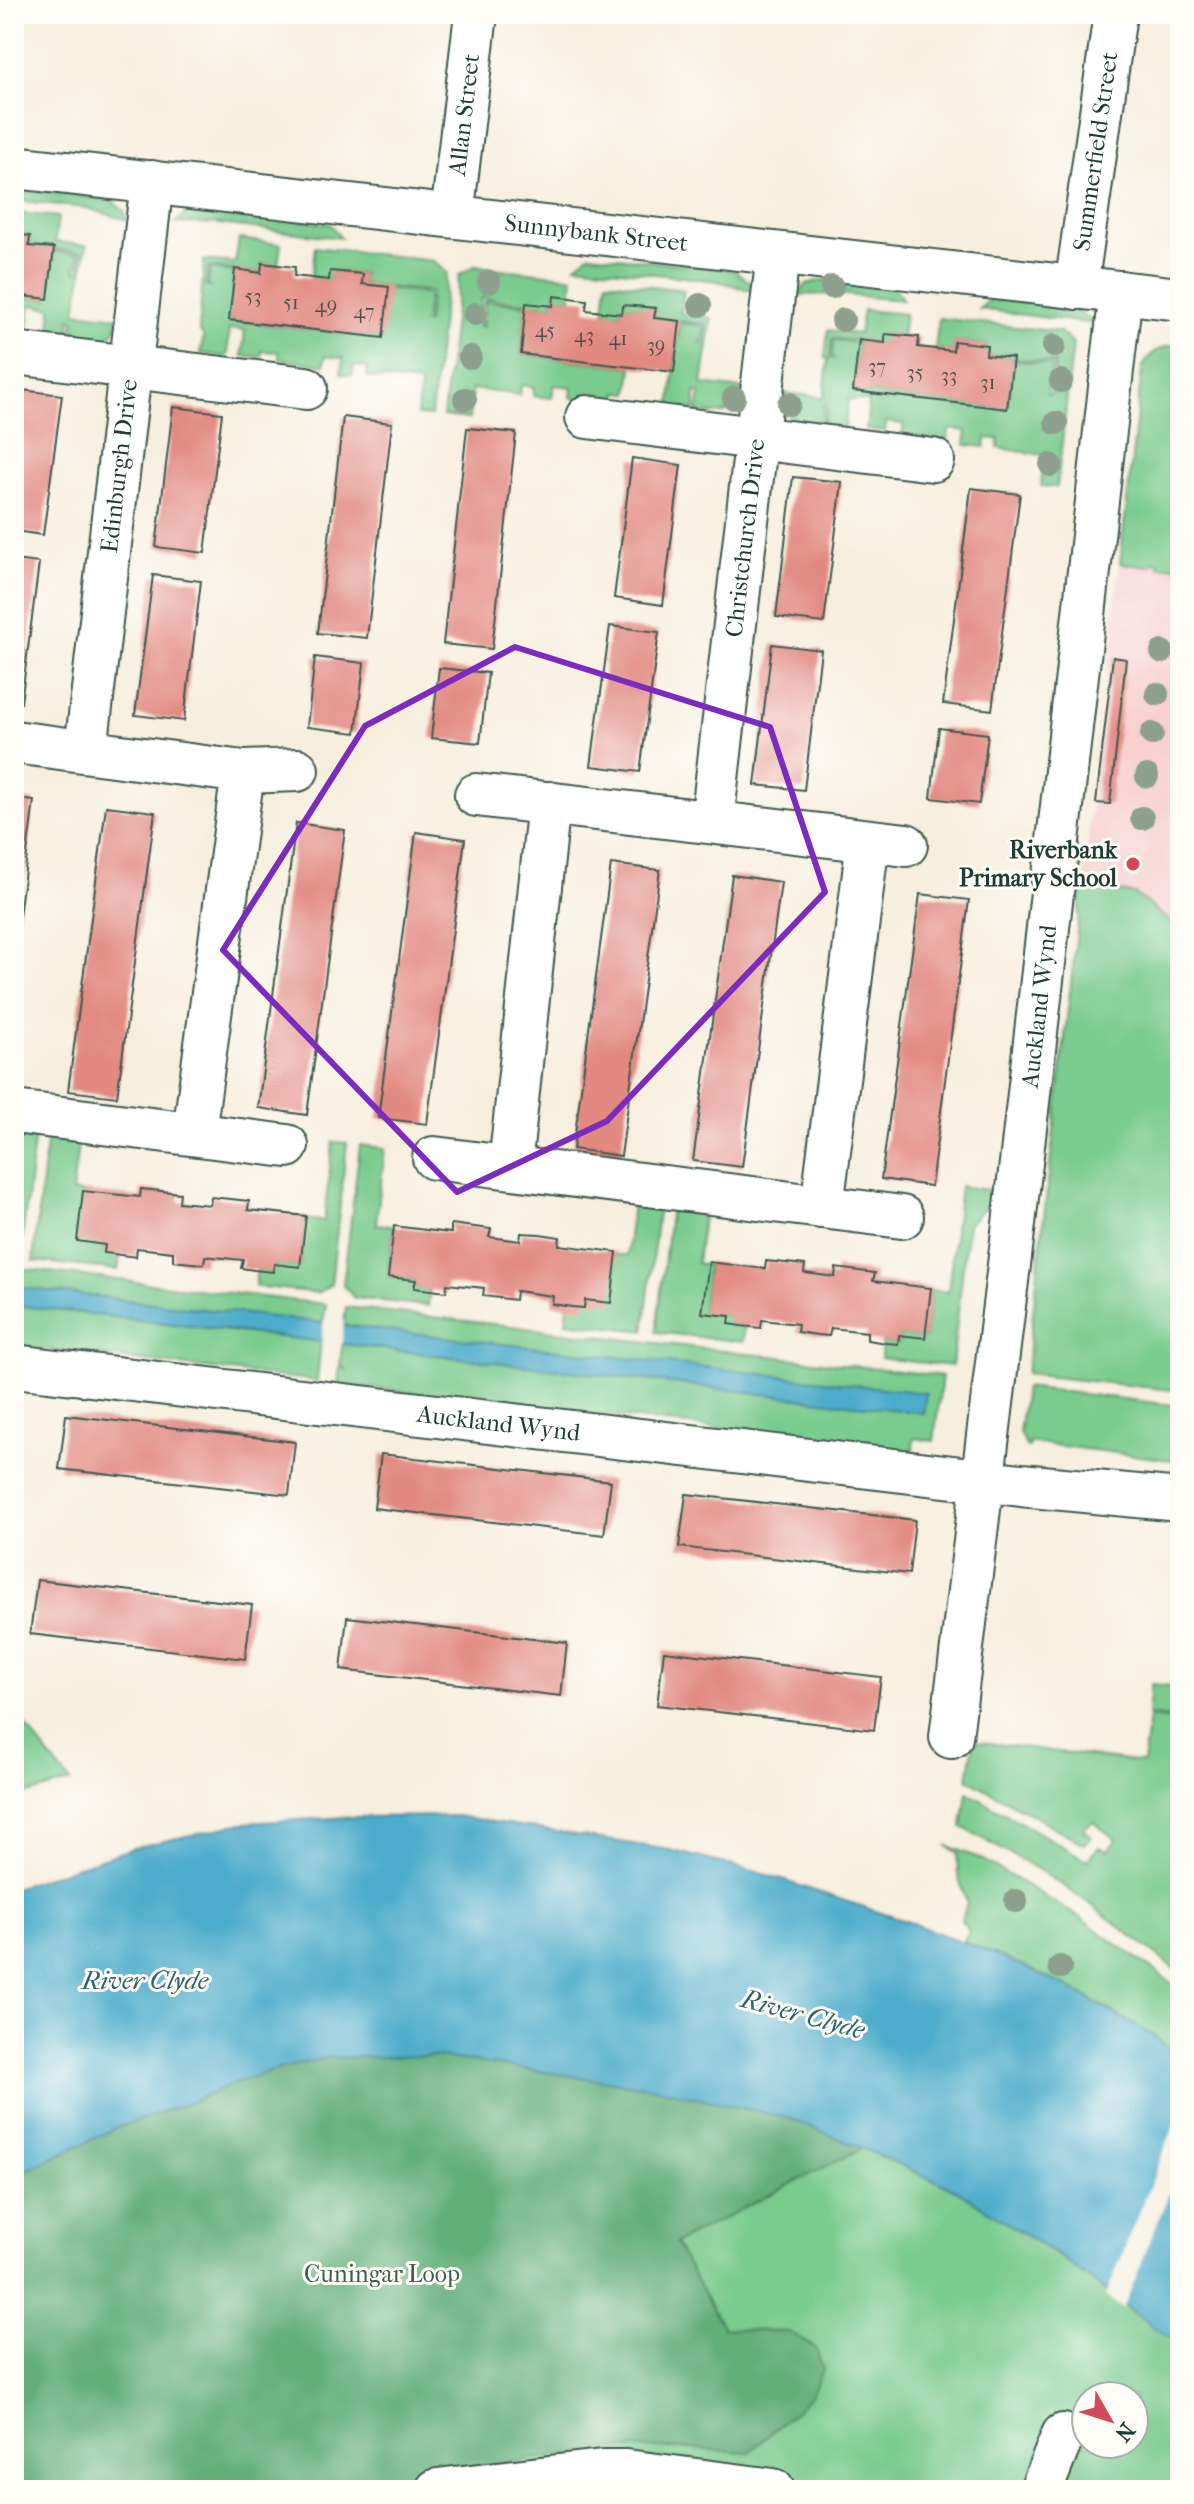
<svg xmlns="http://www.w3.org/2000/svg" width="1194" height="2504" font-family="'IM FELL French Canon',serif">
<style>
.built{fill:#f7d0cf}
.green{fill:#79cb8e;stroke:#4c8461;stroke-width:2;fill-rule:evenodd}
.forest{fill:#62af79;stroke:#407656;stroke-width:2}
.water{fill:#4baccb;stroke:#357480;stroke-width:2}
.pier{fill:#f7efde}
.building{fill:#e28982}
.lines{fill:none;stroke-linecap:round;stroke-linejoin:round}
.minor-casing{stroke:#3f584e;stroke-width:46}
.minor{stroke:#fff;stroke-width:42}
.tree{fill:#8da08d}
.marked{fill:none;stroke:#7b2cbf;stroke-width:6;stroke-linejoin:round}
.poi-dot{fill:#d1495b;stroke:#fdfcf7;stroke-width:3}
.labels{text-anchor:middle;stroke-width:6;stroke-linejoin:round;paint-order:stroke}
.number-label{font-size:20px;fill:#505048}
.street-label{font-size:24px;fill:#1f3d34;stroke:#fdfcf7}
.poi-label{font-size:24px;font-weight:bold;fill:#1f3d34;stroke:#fdfcf7;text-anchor:end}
.park-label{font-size:24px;fill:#36604a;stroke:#fdfcf7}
.water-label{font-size:26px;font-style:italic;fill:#2e6469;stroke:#fdfcf7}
</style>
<rect width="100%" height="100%" fill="#fdfcf7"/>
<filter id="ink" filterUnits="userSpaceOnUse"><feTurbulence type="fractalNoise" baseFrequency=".0125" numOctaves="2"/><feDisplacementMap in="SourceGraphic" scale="16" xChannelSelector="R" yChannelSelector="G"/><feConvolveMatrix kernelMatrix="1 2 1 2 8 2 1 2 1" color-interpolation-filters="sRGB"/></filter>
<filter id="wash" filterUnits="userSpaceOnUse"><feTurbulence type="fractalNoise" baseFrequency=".006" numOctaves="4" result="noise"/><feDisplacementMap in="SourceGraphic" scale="32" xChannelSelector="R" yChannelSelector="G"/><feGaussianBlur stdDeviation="1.8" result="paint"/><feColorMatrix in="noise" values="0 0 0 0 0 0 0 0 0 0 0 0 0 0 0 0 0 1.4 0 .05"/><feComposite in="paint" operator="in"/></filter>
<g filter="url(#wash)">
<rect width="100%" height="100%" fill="#f7efde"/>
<polygon class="built" points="1180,345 1180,1391 1026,1374 1142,369 1147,359 1156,350 1168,346"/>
<g class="green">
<polygon points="14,188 111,200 124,211 127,220 86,208 14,200"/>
<polygon points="198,209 330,224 341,238 219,224 175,223 188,212"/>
<path d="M16,213L58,217L55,242L87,245L76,312L119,317C115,344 94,343 72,341L74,320L70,319V338L49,337L52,308L31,305L27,334L14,332V295L48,299L54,251L79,254L75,271L78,272L82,252L29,246L30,236L14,234Z"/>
<polygon points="239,239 281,244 278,265 262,263 261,273 208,267 206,287 210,287 208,285 210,269 235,272 230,320 382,338 388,289 428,294 425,321 423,322 427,323 431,292 362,284 363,274 331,271 329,280 311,278 315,247 434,261 447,273 431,416 417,415 420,383 367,377 367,367 354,366 353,375 341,374 343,358 325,356 324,365 279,359 279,352 262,351 261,357 242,356 245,330 229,329 228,355 224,357 200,353 204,336 199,331 204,260 235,263"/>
<polygon points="590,254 734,270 750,282 753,291 718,281 576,265"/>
<polygon points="474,266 573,277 571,299 554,296 553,306 482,298 479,327 483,327 482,325 485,301 526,305 521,354 632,367 629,393 618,392 616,402 610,403 571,398 572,387 554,385 552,398 533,396 534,387 521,385 520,395 472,389 469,419 443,416 459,275"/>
<polygon points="822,280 894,287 903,300 836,294 797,295 807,284"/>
<path d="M607,281L684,290L681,314L712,318L702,384L744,389C740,417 720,415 697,413L700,393L695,392V410L670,409L680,323L705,326L701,343L704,344L707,324L654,318L655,308L623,305L621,314L604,312Z"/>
<polygon points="991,298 1077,310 1095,324 979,309"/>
<path d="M863,310L905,314L902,336L886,334L885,343L832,338L830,358H834L832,355L834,340L858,343L854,391L1007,409L1013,360L1052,365L1047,394H1051L1055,363L986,355L987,345L955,341L953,351L935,349L939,318L1060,332L1073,344L1057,487L1041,486L1044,455L998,448L999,439L986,438L985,447L967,445L965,444L967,431L949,429L948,441L908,436L903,434V424L886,422L885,431L866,430L869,401L848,399L845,428L824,424L827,406H824L822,426C804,424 792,422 780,406L781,393L824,397L828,359L825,358L828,330L859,334Z"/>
<path d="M1180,345V566L1159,567L1160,563L1153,562L1151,566L1120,563L1142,369C1149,352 1162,345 1180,345Z"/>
<polygon points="1082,887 1135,894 1180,929 1180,1391 1026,1374"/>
<polygon points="14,1130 35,1133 20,1259 14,1258"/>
<polygon points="47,1134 79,1138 72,1192 83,1193 105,1245 104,1253 120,1255 118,1270 33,1261"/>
<polygon points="333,1142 347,1143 331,1284 318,1293 255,1286 257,1270 273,1272 274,1264 300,1267 305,1219 324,1221"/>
<polygon points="360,1145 385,1148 376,1224 394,1226 388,1277 416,1280 415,1288 430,1290 428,1306 354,1298 343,1285"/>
<polygon points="960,1186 990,1190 989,1203 968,1224 952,1366 881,1358 882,1342 898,1344 899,1335 925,1338 931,1290 948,1292"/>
<polygon points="633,1201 659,1204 644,1331 566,1322 568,1306 585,1300 616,1255 627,1255"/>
<polygon points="671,1205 704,1209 697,1263 708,1265 702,1312 730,1316 729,1324 745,1326 743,1342 656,1332"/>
<polygon points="14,1268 326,1304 323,1323 14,1287"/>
<polygon points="14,1305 321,1342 317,1381 14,1346"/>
<polygon points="346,1307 942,1376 934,1441 914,1438 913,1451 338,1384 340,1366 347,1371 340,1364 342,1344 924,1412 344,1325"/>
<polygon points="1025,1387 1180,1406 1180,1461 1030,1442 1029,1447 1026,1446 1019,1433"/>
<polygon points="1151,1684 1180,1687 1178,1717 1180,1719 1148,1715"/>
<polygon points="1149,1717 1180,1721 1180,1973 1090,1904 1044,1873 962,1827 967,1792 1087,1860 1099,1847 1108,1850 1116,1840 1093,1821 1083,1829 1091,1837 1084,1844 968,1779 974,1741 1143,1763"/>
<polygon points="14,1721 24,1724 70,1782 14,1798"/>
<path d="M946,1845L983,1860L1076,1915L1180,1989V2056C1114,2007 1039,1970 963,1942L969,1931L961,1920L967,1904L958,1875L957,1853Z"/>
<path d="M791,2119L862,2148L958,2191L1067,2262L1175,2342L1180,2347V2490H14V2176L116,2128ZM1086,2396H1134V2444H1086Z"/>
</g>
<polygon class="forest" points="368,2056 434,2056 657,2088 791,2119 862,2148 675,2243 723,2328 790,2332 815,2348 823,2368 811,2396 750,2452 674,2448 606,2449 305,2490 14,2490 14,2176 116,2128 194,2101 235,2083 282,2068 325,2058"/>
<g class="water">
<polygon points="14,1287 926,1393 923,1413 14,1305"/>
<polygon points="457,1816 670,1850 761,1873 909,1922 995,1954 1064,1985 1152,2035 1180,2056 1180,2347 1067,2262 958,2191 862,2148 791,2119 657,2088 434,2056 325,2058 282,2068 235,2083 194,2101 116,2128 14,2176 14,1888 133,1848 243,1823 349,1817"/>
</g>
<g class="pier">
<polygon points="324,1319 344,1321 341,1348 321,1346"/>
<polygon points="1180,2111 1180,2165 1123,2309 1106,2296"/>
</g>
<g id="blocks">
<g class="building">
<polygon points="14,234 30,236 29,246 54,248 48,299 14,295"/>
<polygon points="262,263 295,267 294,276 329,280 330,271 363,274 362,284 389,287 383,338 229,320 235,269 261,273"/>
<polygon points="554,296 587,300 586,310 621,314 623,305 656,308 654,318 680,321 674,372 521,354 526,303 553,306"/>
<polygon points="885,334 919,337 918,347 953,351 954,341 987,345 986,355 1013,358 1007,409 853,391 859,340 885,343"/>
<polygon points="14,389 62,395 43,535 14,531"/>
<polygon points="173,407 222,413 205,553 156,547"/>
<polygon points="343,417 392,423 367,638 318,633"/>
<polygon points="467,428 516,433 492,649 443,644"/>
<polygon points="632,458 681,465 663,605 614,598"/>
<polygon points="793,477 842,482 824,623 776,617"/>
<polygon points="971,488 1020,494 992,710 943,704"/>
<polygon points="14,560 39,563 21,703 14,702"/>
<polygon points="153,575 201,581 184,721 135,715"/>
<polygon points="610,626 659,632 640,772 591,766"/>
<polygon points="772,644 821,650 804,790 755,785"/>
<polygon points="315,657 364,663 356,733 307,727"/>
<polygon points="1113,657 1126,659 1110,804 1096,803"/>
<polygon points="439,668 488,673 480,743 431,738"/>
<polygon points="939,728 988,734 979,804 931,798"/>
<polygon points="14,798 34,801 16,939 14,939"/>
<polygon points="106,806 155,812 117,1097 68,1091"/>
<polygon points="296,823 345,830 307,1115 258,1108"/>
<polygon points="416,832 465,839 427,1124 378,1118"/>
<polygon points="611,864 660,870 621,1156 573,1149"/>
<polygon points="732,875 781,882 742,1167 693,1161"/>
<polygon points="920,894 969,900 931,1186 881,1179"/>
<polygon points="141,1189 180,1193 179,1202 210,1205 211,1197 249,1201 248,1210 306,1216 300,1267 274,1264 273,1272 254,1270 241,1268 243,1260 205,1256 204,1264 192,1263 173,1261 173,1252 137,1248 136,1257 104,1253 105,1245 77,1241 83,1191 140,1197"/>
<polygon points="451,1224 491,1229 489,1237 520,1241 521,1233 540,1234 560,1237 559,1245 617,1252 611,1303 585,1300 584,1308 572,1307 552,1304 553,1296 516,1291 515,1300 483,1296 484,1288 465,1286 447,1284 446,1292 414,1288 416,1280 388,1277 394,1226 451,1233"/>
<polygon points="766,1261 805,1265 804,1273 835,1277 836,1268 875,1273 873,1281 931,1288 925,1338 899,1335 898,1344 886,1343 867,1340 867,1332 831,1328 829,1336 817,1335 797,1332 798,1324 762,1320 761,1328 741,1326 729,1324 730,1316 702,1313 709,1262 765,1269"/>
<polygon points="66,1415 295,1442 289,1495 59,1469"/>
<polygon points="381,1454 611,1481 604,1535 374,1508"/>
<polygon points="686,1494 915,1520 909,1574 679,1547"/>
<polygon points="37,1580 252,1605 245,1659 30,1634"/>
<polygon points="347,1617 567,1643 561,1696 341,1670"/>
<polygon points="664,1651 881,1677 874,1730 657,1705"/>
</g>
</g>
</g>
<g filter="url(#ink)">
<use href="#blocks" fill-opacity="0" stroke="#3f584e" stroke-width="2"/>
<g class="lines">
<defs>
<g id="minor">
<path id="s1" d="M14,167L1180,299"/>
<path id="s2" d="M452,216L476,14"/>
<path id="s3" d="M1076,288L1115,14"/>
<polyline points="14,353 306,388"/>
<polyline points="587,417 933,460"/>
<polyline points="14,742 243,772 194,1133"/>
<path id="s4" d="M86,750L152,182"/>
<polyline points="243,772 297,770"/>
<polyline points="476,795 906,845"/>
<path id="s5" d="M712,822L778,254"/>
<polyline points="14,1112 287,1146"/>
<polyline points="434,1158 902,1217"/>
<polyline points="510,1166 549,803"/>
<polyline points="822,1207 868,841"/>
<path id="s6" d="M14,1366L1021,1485L1180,1500"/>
<path id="s7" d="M951,1737L1014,1224L1121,292"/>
<polyline points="437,2490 602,2471 626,2471 773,2490"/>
<polyline points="1041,2490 1063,2435"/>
</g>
</defs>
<use href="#minor" class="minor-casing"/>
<use href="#minor" class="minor"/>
</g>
<g class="tree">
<circle cx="489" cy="282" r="12"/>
<circle cx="832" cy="287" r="12"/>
<circle cx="700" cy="305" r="12"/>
<circle cx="475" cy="314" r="12"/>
<circle cx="843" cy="320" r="12"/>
<circle cx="1054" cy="346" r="12"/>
<circle cx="470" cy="357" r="12"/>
<circle cx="1061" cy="381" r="12"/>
<circle cx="734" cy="398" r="12"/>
<circle cx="465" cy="399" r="12"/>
<circle cx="789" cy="404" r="12"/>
<circle cx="1056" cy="423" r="12"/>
<circle cx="1051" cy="465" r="12"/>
<circle cx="1162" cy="652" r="12"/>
<circle cx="1157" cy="694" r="12"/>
<circle cx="1152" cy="734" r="12"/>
<circle cx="1147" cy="776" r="12"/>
<circle cx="1142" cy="818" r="12"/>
<circle cx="1016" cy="1901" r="12"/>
<circle cx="1060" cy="1967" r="12"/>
</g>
</g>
<path class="marked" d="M515,647L770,727L825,892L607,1121L457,1192L223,950L365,726Z"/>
<circle class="poi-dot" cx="1133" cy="864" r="8"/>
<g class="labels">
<g class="number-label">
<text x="253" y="303">53</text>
<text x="291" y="309">51</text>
<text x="326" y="312">49</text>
<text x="364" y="318">47</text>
<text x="545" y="337">45</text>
<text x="584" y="342">43</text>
<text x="618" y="345">41</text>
<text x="656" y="352">39</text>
<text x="877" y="373">37</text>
<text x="915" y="379">35</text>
<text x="949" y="382">33</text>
<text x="988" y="389">31</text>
</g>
<g class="street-label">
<text dy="8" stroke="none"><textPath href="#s2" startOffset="102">Allan Street</textPath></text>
<text dy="8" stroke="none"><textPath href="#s3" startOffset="138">Summerfield Street</textPath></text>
<text dy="8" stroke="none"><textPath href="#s1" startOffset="586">Sunnybank Street</textPath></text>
<text dy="8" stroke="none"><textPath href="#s4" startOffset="286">Edinburgh Drive</textPath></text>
<text dy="8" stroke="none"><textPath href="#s5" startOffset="286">Christchurch Drive</textPath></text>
<text dy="8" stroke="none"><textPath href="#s7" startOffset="736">Auckland Wynd</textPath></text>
<text dy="8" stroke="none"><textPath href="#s6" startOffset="488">Auckland Wynd</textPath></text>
</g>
<g class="poi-label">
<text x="1117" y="858">Riverbank<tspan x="1117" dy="28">Primary School</tspan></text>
</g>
<g class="park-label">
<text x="382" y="2282">Cuningar Loop</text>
</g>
<g class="water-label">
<text x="145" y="1989">River Clyde</text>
<text transform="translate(803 2014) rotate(15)" y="9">River Clyde</text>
</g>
</g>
<rect width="1194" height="2504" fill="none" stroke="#fdfcf7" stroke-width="48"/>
<g transform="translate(1110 2420) rotate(129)"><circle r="38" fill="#fdfcf7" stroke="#a4b0a9" stroke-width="2"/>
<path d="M0-6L14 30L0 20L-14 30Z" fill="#d1495b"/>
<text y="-12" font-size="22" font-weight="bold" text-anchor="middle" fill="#1f3d34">N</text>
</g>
</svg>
